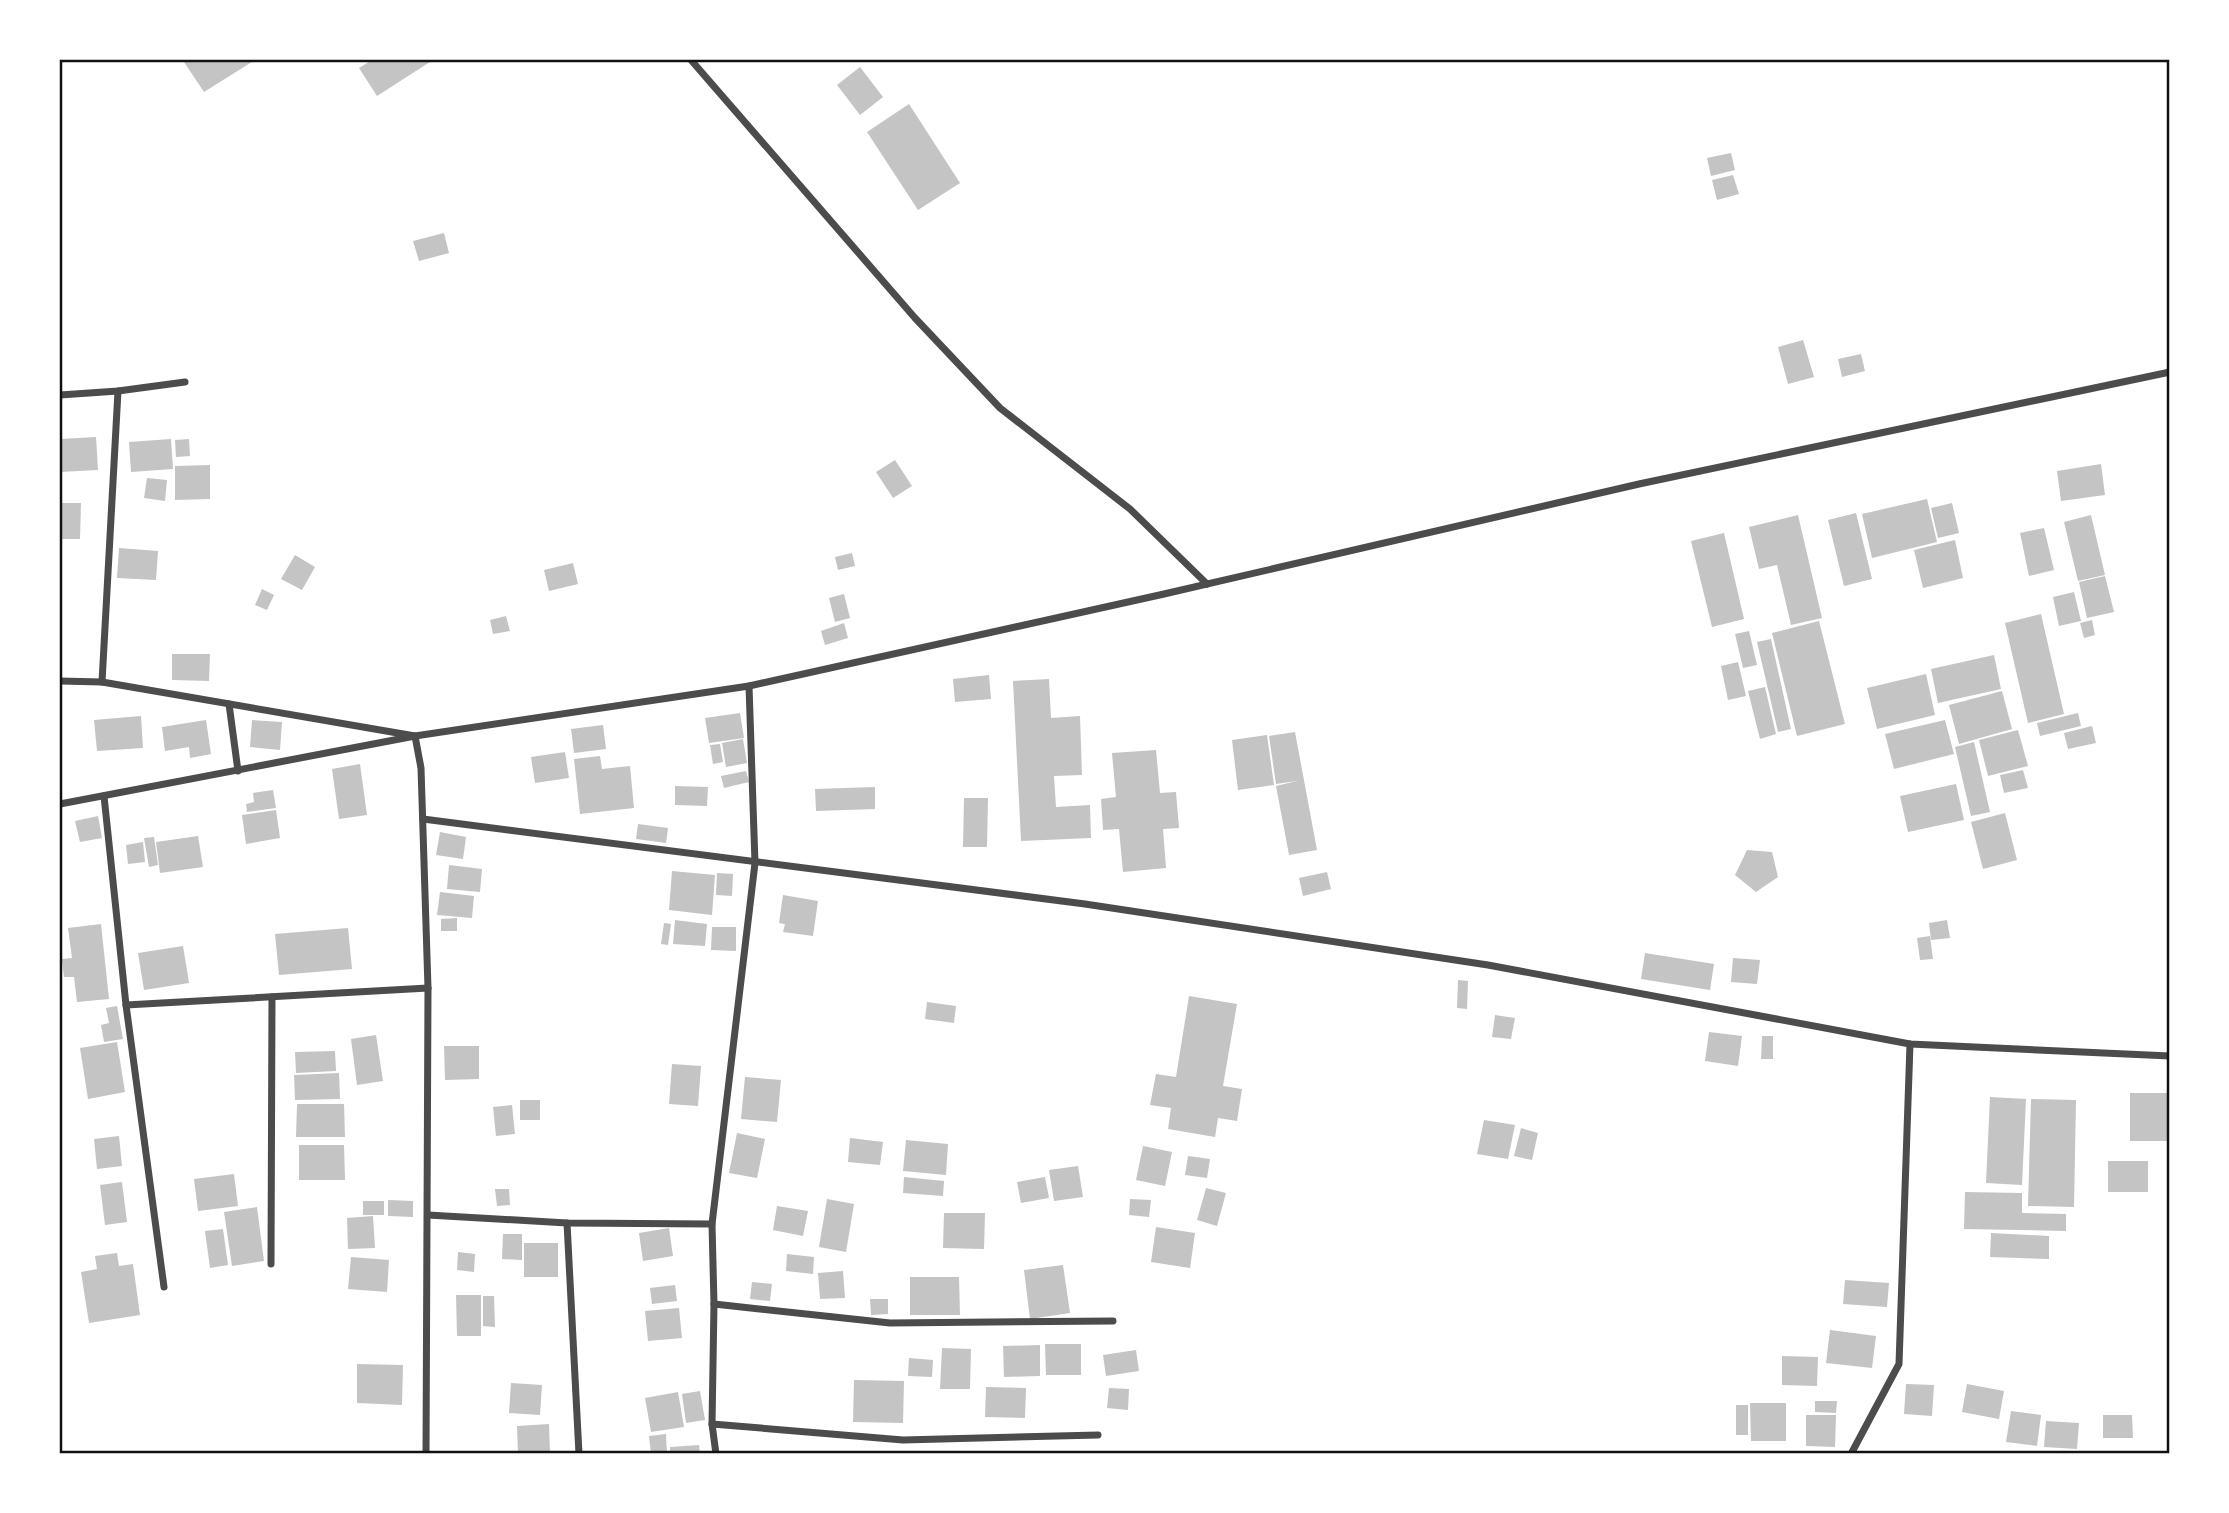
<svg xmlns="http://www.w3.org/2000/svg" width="2229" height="1513" font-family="'Asap Condensed',sans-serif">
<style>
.building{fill:#c4c4c4}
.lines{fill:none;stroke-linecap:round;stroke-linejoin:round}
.minor{stroke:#4c4c4c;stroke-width:7}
.neatline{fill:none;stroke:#111;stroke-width:2.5}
</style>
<rect width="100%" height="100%" fill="#fff"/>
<g class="building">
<polygon points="188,60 255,60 204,92 184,62"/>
<polygon points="372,60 433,60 377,96 359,68"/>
<polygon points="860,67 883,97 860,115 837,85"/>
<polygon points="909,104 960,183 918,210 867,132"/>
<polygon points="1731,153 1735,170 1711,176 1707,158"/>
<polygon points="1733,175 1739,194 1717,200 1712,180"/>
<polygon points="444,233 449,253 419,261 413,241"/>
<polygon points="1803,340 1814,377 1788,384 1778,347"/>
<polygon points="1861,354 1865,371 1842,377 1838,359"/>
<polygon points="96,437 98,470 60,472 60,439"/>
<polygon points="171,439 173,469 131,472 129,442"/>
<polygon points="189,439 190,456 176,457 175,440"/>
<polygon points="895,460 912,486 893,498 876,472"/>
<polygon points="2101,464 2105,495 2061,501 2057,471"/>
<polygon points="210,465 210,499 175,500 175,466"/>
<polygon points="147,478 167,480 165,501 144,498"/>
<polygon points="1927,499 1937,542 1872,558 1862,514"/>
<polygon points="60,503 81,503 80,539 60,539"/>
<polygon points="1952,503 1959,533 1938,538 1931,508"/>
<polygon points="1856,513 1872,579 1844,586 1828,520"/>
<polygon points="1798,515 1822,618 1791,625 1777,565 1759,569 1749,527"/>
<polygon points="2091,515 2105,575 2078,581 2064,522"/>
<polygon points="2044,528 2054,570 2029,576 2020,533"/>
<polygon points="1724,533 1744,619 1712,627 1691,541"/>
<polygon points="1955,540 1963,578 1923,588 1914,550"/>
<polygon points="119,548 158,551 156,580 117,578"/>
<polygon points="852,553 855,566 838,570 835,557"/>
<polygon points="295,555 315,567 302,590 281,579"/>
<polygon points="573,563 578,584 549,591 544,570"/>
<polygon points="2105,576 2114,612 2087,618 2079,582"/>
<polygon points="262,589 274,595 267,610 255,605"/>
<polygon points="2074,592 2081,621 2059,626 2053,597"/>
<polygon points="844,594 850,618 835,622 829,598"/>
<polygon points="2041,614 2064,714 2028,723 2005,623"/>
<polygon points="506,616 510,631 493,634 490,620"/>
<polygon points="2092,620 2095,635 2084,638 2080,623"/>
<polygon points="1819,621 1845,724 1797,736 1772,633"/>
<polygon points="844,623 848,638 825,645 821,631"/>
<polygon points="1749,631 1757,665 1743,668 1735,634"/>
<polygon points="1771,639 1791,729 1778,732 1757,642"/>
<polygon points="172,654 210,654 209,681 172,680"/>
<polygon points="1994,655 2001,689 1938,703 1931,669"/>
<polygon points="1738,662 1746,696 1728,700 1721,666"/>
<polygon points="1926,674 1935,715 1877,729 1867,688"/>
<polygon points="989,675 991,699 955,702 953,679"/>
<polygon points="1049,679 1051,718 1080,716 1082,775 1054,776 1056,807 1090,805 1091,838 1021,841 1013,681"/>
<polygon points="1765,687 1776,734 1760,739 1748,691"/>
<polygon points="2002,691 2012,729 1959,744 1949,705"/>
<polygon points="740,713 744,738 709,743 705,718"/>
<polygon points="2078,713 2081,726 2040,736 2037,723"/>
<polygon points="141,716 143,748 97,751 94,720"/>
<polygon points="206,720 211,754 190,758 189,747 165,751 162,727"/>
<polygon points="252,720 282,722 280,750 250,747"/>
<polygon points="1945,720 1954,754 1894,769 1885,734"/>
<polygon points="603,725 606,749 574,753 571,729"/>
<polygon points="2092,726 2096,743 2068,749 2064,733"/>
<polygon points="2018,730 2028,766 1988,776 1979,740"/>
<polygon points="1295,732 1317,850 1289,855 1276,786 1297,781 1276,784 1269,736"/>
<polygon points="1267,735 1274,785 1238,790 1232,740"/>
<polygon points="743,739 747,763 726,767 722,743"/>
<polygon points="1974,742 1990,812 1971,816 1955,747"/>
<polygon points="720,744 723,762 713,764 710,745"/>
<polygon points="1156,750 1160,793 1176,792 1179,828 1163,829 1166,868 1123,872 1119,829 1103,830 1101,799 1116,797 1112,753"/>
<polygon points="565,752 569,778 535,783 531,757"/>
<polygon points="600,756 602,769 630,766 634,808 580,814 574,759"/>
<polygon points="360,764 367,815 339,819 332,769"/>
<polygon points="2023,770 2028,788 2004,793 2000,775"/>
<polygon points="746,771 749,782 724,788 721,776"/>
<polygon points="1956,784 1964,820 1908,832 1900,796"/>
<polygon points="675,786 708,787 707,806 675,805"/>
<polygon points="875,787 875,809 816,811 815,789"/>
<polygon points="273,790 276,808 247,812 246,804 254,802 253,793"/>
<polygon points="964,798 988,798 987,847 963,847"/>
<polygon points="276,810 280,838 246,844 242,815"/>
<polygon points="2005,813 2017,860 1983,869 1971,822"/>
<polygon points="98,816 102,838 80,842 75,821"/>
<polygon points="638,824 668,828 666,843 636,839"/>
<polygon points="440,832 466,837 463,859 436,855"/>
<polygon points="198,836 203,867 160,873 156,842"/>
<polygon points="154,837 158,865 149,867 144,838"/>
<polygon points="143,842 145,862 128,864 126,845"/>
<polygon points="1747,850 1772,852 1778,877 1756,892 1735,875"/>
<polygon points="449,865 482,869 480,892 447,889"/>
<polygon points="672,871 715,875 712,915 669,910"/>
<polygon points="1327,872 1331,889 1303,896 1299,878"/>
<polygon points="717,873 733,874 732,896 716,895"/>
<polygon points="440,892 474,896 472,918 437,915"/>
<polygon points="783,895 818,901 813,936 783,932 785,924 779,923"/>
<polygon points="457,918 457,931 441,931 441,919"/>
<polygon points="675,920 707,924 705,946 673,944"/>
<polygon points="1947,920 1950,938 1931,940 1929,923"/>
<polygon points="664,923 671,924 668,945 661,944"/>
<polygon points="101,924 109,999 77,1002 74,977 64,977 62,959 72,958 68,928"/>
<polygon points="712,927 736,927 736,951 711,950"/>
<polygon points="348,928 352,969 279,975 275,934"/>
<polygon points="1930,936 1933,959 1920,960 1917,938"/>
<polygon points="183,946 189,983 144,990 138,953"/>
<polygon points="1645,953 1714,964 1710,990 1641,979"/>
<polygon points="1733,958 1760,960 1757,984 1731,982"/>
<polygon points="1458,980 1468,981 1467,1009 1457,1008"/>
<polygon points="1189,996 1237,1004 1223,1086 1242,1089 1237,1121 1218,1118 1215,1137 1168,1129 1171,1108 1150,1105 1156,1074 1176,1077"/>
<polygon points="927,1002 956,1006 954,1023 925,1019"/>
<polygon points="117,1006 123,1039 104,1042 101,1025 109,1023 106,1008"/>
<polygon points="1495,1015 1515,1018 1511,1039 1492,1037"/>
<polygon points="1709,1032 1742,1036 1738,1066 1705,1061"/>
<polygon points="376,1035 383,1081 357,1085 351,1039"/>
<polygon points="1762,1036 1773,1036 1773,1059 1761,1059"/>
<polygon points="117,1042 125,1092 88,1099 80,1048"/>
<polygon points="444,1046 479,1046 479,1079 445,1080"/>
<polygon points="335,1051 336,1071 296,1073 295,1052"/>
<polygon points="672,1064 701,1066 698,1106 669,1104"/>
<polygon points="339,1073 340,1099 295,1100 294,1075"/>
<polygon points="745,1077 781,1080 777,1122 741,1119"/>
<rect x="2130" y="1093" width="40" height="48"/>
<polygon points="1990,1097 2026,1099 2022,1185 1986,1183"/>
<polygon points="2031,1099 2076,1100 2074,1207 2028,1206"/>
<rect x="520" y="1100" width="20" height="20"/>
<polygon points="297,1104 344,1104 345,1137 296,1137"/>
<polygon points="512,1105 515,1134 496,1136 493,1107"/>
<polygon points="1484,1120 1515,1125 1508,1159 1477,1154"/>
<polygon points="1521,1128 1538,1133 1532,1160 1514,1156"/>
<polygon points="737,1133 765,1139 757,1178 729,1173"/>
<polygon points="119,1136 122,1166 97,1169 94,1139"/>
<polygon points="850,1138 883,1142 880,1165 848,1162"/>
<polygon points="906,1140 948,1144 946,1175 903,1171"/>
<polygon points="299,1145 344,1145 345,1180 299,1180"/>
<polygon points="1143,1146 1172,1152 1165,1186 1136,1180"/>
<polygon points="1188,1156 1210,1159 1207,1178 1185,1175"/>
<rect x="2108" y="1161" width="40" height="31"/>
<polygon points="1078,1166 1083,1197 1054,1201 1049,1170"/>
<polygon points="234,1174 238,1206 198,1211 194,1179"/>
<polygon points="904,1177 944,1181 943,1196 903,1193"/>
<polygon points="1045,1177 1049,1198 1021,1203 1017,1182"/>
<polygon points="122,1182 127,1222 105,1225 100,1185"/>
<polygon points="1206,1188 1226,1193 1217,1226 1197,1220"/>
<polygon points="495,1189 509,1189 510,1205 497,1206"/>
<polygon points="1965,1192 2022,1193 2022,1213 2066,1214 2066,1231 1964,1229"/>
<polygon points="827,1199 854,1204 846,1252 819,1247"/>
<polygon points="1130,1199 1151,1200 1149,1217 1129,1215"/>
<polygon points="388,1200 413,1201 413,1217 388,1216"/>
<rect x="363" y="1201" width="21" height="14"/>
<polygon points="777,1206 808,1211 803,1236 773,1230"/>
<polygon points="257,1207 264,1261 232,1266 224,1212"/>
<polygon points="944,1213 985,1213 984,1249 943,1248"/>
<polygon points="373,1216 375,1248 348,1249 347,1218"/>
<polygon points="1156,1227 1195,1233 1190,1268 1151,1262"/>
<polygon points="669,1228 673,1256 643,1261 639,1233"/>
<polygon points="223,1229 228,1265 210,1268 205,1231"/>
<polygon points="1991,1233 2049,1236 2049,1259 1990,1257"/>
<polygon points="503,1234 522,1234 522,1260 502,1259"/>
<rect x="524" y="1243" width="34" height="34"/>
<polygon points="458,1252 475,1254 474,1272 457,1270"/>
<polygon points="117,1253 119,1266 133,1264 140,1315 89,1323 81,1272 97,1269 95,1256"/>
<polygon points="787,1254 814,1257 813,1274 786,1271"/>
<polygon points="351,1257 389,1260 387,1292 348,1289"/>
<polygon points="1063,1265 1070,1313 1030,1319 1024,1270"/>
<polygon points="843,1271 845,1298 820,1299 818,1273"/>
<polygon points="910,1277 959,1277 960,1315 910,1315"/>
<polygon points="1845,1280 1889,1283 1887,1307 1843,1304"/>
<polygon points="752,1282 772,1284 770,1301 750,1299"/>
<polygon points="675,1285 677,1301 652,1304 650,1288"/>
<polygon points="456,1295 481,1295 481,1336 457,1336"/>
<polygon points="483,1296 494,1296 495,1327 483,1326"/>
<polygon points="870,1299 888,1299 888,1314 871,1315"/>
<polygon points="679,1308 682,1338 648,1341 645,1311"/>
<polygon points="1830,1330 1876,1336 1872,1368 1826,1363"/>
<polygon points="1045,1344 1081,1344 1081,1375 1046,1375"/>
<polygon points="1040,1345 1040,1376 1004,1377 1003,1346"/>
<polygon points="942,1348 971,1349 970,1389 940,1389"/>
<polygon points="1136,1350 1139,1371 1106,1376 1103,1355"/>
<polygon points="1782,1356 1818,1357 1817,1386 1782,1385"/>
<polygon points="909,1358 933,1360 932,1377 908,1376"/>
<polygon points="357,1364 403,1365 402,1405 357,1403"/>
<polygon points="854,1380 904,1381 903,1423 853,1422"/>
<polygon points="511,1383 542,1385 540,1415 509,1413"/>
<polygon points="1906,1384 1934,1385 1932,1416 1904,1414"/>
<polygon points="1967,1384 2004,1391 1999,1419 1962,1412"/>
<polygon points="986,1387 1026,1388 1025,1418 985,1417"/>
<polygon points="1109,1388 1129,1389 1128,1410 1107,1408"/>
<polygon points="700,1391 705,1420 686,1423 682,1394"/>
<polygon points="678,1392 684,1427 651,1432 645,1398"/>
<polygon points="1815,1401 1837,1401 1836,1413 1815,1412"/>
<polygon points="1750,1403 1786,1403 1786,1441 1751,1441"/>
<rect x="1736" y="1405" width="12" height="30"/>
<polygon points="2011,1411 2041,1415 2037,1446 2006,1442"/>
<polygon points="1806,1415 1836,1415 1835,1447 1806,1446"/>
<polygon points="2103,1415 2132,1415 2133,1438 2103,1438"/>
<polygon points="2046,1421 2079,1423 2077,1449 2044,1447"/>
<polygon points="549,1424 550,1454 518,1454 517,1426"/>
<polygon points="666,1434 667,1454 651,1454 649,1436"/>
<polygon points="699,1445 700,1454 670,1454 670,1447"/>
</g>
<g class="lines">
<g class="minor">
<polyline points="691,60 915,318 1000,408 1130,509 1207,584"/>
<polyline points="60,395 118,391 185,382"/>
<polyline points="60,681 102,682 415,736 421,768 428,988 426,1454"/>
<polyline points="102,682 118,391"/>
<polyline points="229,704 238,771"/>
<polyline points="104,796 126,1005 164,1287"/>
<polyline points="60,804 415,736 749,686 1164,594 1639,484 2170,372"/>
<polyline points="423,819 1085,904 1488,965 1910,1044 2170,1056"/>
<polyline points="126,1005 428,988"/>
<polyline points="428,1215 567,1223 712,1224"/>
<polyline points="567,1223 579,1454"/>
<polyline points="271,1264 272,997"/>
<polyline points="714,1304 890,1323 1113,1321"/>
<polyline points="712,1424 903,1440 1098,1435"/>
<polyline points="716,1454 712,1424 714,1304 712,1224 755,863 749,686"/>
<polyline points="1851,1454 1899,1364 1910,1044"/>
</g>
</g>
<rect width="2229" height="1513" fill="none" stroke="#ffffff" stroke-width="122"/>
<rect x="61" y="61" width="2107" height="1391" class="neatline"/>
</svg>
